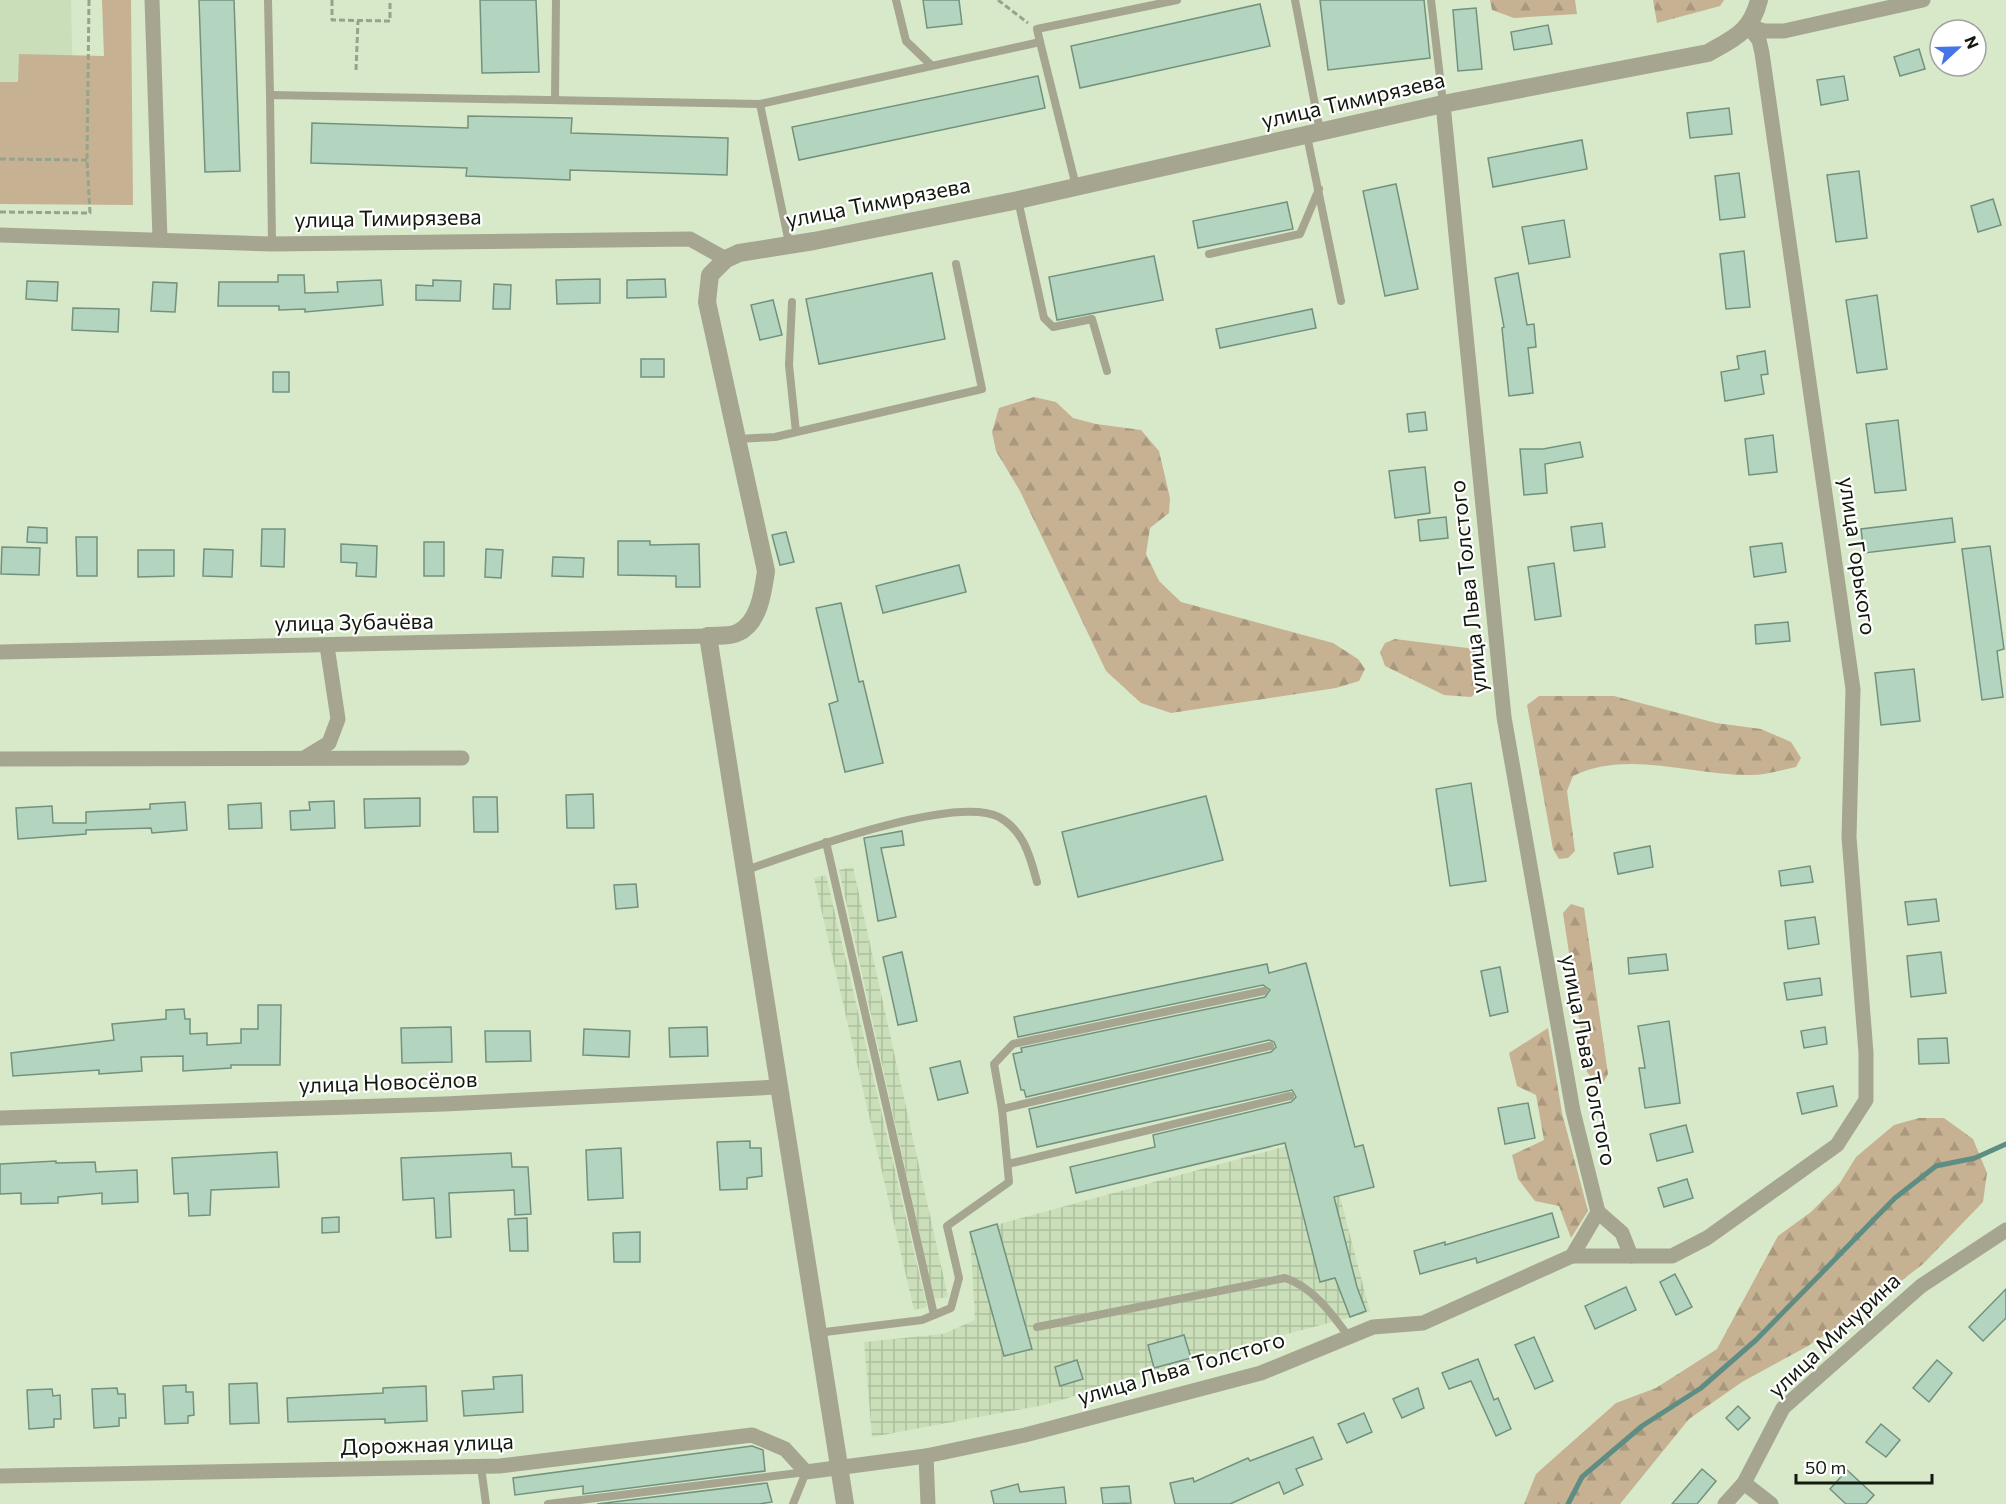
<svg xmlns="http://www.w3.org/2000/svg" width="2006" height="1504" font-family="Commissioner,sans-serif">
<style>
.built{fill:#cadfb9}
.industrial{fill:url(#industrial-grid)}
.grass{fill:#c6b192}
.forest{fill:url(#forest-firs)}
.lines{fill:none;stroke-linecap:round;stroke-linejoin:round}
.stream{stroke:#5e8d84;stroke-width:5}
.building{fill:#b3d5c0;stroke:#72927e;stroke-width:1.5}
.path{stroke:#96a48b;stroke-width:3;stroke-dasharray:6 3;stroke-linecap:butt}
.service{stroke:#a6a590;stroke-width:8}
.minor{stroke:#a6a590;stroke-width:15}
.tertiary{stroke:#a6a590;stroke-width:18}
.labels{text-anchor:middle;stroke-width:4.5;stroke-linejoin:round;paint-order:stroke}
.street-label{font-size:22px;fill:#13190e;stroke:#fff}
</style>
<defs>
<pattern id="industrial-grid" width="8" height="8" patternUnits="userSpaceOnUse" patternTransform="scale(1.5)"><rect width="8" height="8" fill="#cadfb9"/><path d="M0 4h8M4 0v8" fill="none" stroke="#adbf9e"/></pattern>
<pattern id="forest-firs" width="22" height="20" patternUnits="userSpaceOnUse" patternTransform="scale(1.5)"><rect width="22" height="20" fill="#c6b192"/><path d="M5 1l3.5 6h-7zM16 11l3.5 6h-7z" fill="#a9987d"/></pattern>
</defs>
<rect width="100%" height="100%" fill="#d7e9c9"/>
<polygon class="built" points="0,0 71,0 74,135 0,136"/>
<g class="industrial">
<polygon points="853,867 948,1297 934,1299 839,870"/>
<polygon points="826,875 927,1307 914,1310 814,878"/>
<polygon points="1326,1143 1370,1312 1261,1341 1044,1405 872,1437 864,1342 943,1334 975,1320 970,1232 1283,1147"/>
</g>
<polygon class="grass" points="102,0 131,0 133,205 0,204 0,82 18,82 19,54 104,56"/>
<g class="forest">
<polygon points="1490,0 1575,0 1577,14 1514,18 1492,10"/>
<polygon points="1653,0 1724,0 1720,6 1657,23"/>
<polygon points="1034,397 1056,402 1073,418 1096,424 1141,430 1159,451 1170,498 1169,513 1150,528 1146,554 1159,581 1181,602 1333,643 1358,659 1365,669 1359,681 1336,688 1171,713 1141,703 1106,671 1020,491 996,451 992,432 999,408"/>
<polygon points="1395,639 1475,649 1484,667 1482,687 1471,697 1444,695 1385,666 1380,652 1385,643"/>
<path d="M1539,696H1614L1716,723L1761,729L1791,742L1801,758L1796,767C1782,770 1766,775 1751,775C1693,776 1628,749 1573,776L1567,791L1575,851L1568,858L1559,859L1553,849L1527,705Z"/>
<polygon points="1571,904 1584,908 1608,1074 1603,1083 1597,1084 1587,1072 1563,913"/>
<polygon points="1548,1028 1562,1113 1588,1211 1571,1238 1559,1206 1535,1201 1518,1179 1512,1155 1544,1140 1536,1095 1517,1086 1509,1053"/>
<polygon points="1919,1118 1944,1118 1973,1139 1987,1173 1983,1202 1923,1264 1870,1305 1808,1346 1742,1382 1689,1419 1620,1504 1524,1504 1536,1474 1616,1403 1656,1388 1717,1349 1778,1236 1811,1212 1840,1183 1856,1157 1894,1125"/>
</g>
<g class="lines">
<polyline class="stream" points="1568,1504 1582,1477 1642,1426 1701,1388 1756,1340 1895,1198 1936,1166 1975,1158 2006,1144"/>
</g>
<g class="building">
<polygon points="199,0 234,0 240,171 205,172"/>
<polygon points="480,0 536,0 539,72 482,73"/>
<polygon points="923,0 959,0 962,24 927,28"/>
<polygon points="1320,0 1424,0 1430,58 1328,70"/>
<polygon points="1260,4 1270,46 1080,88 1071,46"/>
<polygon points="1476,8 1482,69 1458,71 1453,10"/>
<polygon points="1548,25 1552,44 1514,50 1511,32"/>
<polygon points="1919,49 1925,69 1900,76 1894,57"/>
<polygon points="1038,76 1045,108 799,160 792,127"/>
<polygon points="1844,76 1848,100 1821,105 1817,80"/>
<polygon points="1729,108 1732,134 1690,138 1687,113"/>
<polygon points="468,116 572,118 571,133 728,138 727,175 570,170 570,180 466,176 467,168 311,163 312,123 468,128"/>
<polygon points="1582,140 1587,169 1493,187 1488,158"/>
<polygon points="1859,171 1867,238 1836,242 1827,175"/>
<polygon points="1739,173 1745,217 1720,220 1715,176"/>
<polygon points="1396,184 1418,289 1385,296 1363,191"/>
<polygon points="1993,199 2001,225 1978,232 1971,206"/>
<polygon points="1287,202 1293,229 1198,248 1193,221"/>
<polygon points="1564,220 1570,257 1529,264 1522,227"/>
<polygon points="1744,251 1750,307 1726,309 1720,254"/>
<polygon points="1154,256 1163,300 1057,320 1049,277"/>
<polygon points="932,273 945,339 819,364 806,299"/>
<polygon points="1518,273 1527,325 1534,324 1536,347 1528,348 1533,393 1509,396 1502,328 1504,327 1495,278"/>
<polygon points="278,275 304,275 305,293 338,292 337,282 381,280 383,305 305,312 305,309 279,310 279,306 218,306 219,282 278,282"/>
<polygon points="600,279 600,303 557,304 556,280"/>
<polygon points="665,279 666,297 627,298 627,280"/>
<polygon points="433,280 461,281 460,301 416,300 416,285 433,286"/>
<polygon points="27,281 58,282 57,301 26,299"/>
<polygon points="153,282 177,283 175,312 151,311"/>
<polygon points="494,284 511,285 510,309 493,309"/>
<polygon points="1877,295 1887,369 1857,373 1846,300"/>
<polygon points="773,300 782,335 760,340 751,305"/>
<polygon points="73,308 119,309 118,332 72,330"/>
<polygon points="1312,309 1316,328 1220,348 1216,329"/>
<polygon points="1765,351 1768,374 1761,375 1764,394 1725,401 1721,372 1739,369 1737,356"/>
<rect x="641" y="359" width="23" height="18"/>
<rect x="273" y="372" width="16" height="20"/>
<polygon points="1425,412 1427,430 1409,432 1407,414"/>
<polygon points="1898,420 1906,490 1875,493 1866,424"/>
<polygon points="1773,435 1777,472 1749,475 1745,439"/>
<polygon points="1580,442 1583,457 1545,464 1547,493 1524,495 1520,449 1543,449"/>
<polygon points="1425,467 1430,513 1395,518 1389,471"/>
<polygon points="1446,517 1448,538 1420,541 1418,520"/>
<polygon points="1952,518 1955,542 1864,553 1861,529"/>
<polygon points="1602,523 1605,547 1574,551 1571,527"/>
<polygon points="28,527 47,528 47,543 27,542"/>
<polygon points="262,529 285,529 284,567 261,566"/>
<polygon points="786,532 794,562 780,565 772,535"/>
<polygon points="76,537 97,537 97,576 77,576"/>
<polygon points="618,541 650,541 650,545 699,544 700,587 676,587 676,576 618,575"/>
<rect x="424" y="542" width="20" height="34"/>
<polygon points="1782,543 1786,572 1754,577 1750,547"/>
<polygon points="341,544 377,546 376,577 356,576 357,563 341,562"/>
<polygon points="1990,546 2004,649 1997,651 2003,697 1982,700 1962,549"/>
<polygon points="2,547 40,548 39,575 1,574"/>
<polygon points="204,549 233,550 232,577 203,576"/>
<polygon points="486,549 503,550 501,578 485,577"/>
<polygon points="138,550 174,550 174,576 138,577"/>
<polygon points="553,557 584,558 583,577 552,576"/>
<polygon points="1554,563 1561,616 1535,620 1528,567"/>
<polygon points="959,565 966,592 883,613 876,586"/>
<polygon points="841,603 859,682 863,681 883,763 845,772 829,704 838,701 816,608"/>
<polygon points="1788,622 1790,641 1756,644 1755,625"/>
<polygon points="1914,669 1920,721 1881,725 1875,673"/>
<polygon points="1471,783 1486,881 1450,886 1436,789"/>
<polygon points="593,794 594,828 567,828 566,795"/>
<polygon points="1206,796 1223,860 1078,897 1062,832"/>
<polygon points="473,797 497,797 498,832 474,832"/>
<polygon points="420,798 420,826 365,828 364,799"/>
<polygon points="334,801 335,828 291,830 290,811 310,810 309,802"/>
<polygon points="185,802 187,830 152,833 151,828 86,830 86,834 18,839 16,808 52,806 53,823 86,823 86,812 150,809 150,804"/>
<polygon points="261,803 262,828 229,829 228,805"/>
<polygon points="902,831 904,845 881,848 896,917 878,921 864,838"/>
<polygon points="1650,846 1653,867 1618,874 1614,853"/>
<polygon points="1810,866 1813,882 1781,886 1779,871"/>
<polygon points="636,884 638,907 616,909 614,885"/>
<polygon points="1936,899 1939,921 1908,925 1905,902"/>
<polygon points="1815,917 1819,944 1788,949 1785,921"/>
<polygon points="902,952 917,1021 898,1025 883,957"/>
<polygon points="1941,952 1946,993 1911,997 1907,956"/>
<polygon points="1666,954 1668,970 1629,974 1628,958"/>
<polygon points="1306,963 1355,1147 1363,1145 1374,1187 1334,1197 1357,1287 1366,1311 1350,1317 1335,1278 1320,1282 1285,1143 1076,1193 1070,1167 1155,1147 1153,1135 1291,1102 1296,1097 1292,1090 1037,1147 1029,1109 1271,1052 1276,1047 1274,1042 1269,1040 1026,1097 1024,1090 1021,1090 1013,1054 1022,1052 1021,1048 1265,997 1270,990 1263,985 1018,1037 1014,1017 1267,964 1269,973"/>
<polygon points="1500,967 1508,1012 1490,1016 1481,971"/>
<polygon points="1820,978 1822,995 1787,1000 1784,983"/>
<polygon points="258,1005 281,1005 280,1065 231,1065 231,1068 183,1071 183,1056 141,1057 142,1071 99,1074 99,1070 13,1076 11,1053 114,1040 112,1024 166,1019 166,1010 184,1009 185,1019 190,1019 190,1034 207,1033 207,1045 241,1043 241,1029 258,1029"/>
<polygon points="1669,1021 1680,1103 1645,1108 1639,1068 1645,1068 1638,1026"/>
<polygon points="451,1027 452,1062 402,1063 401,1028"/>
<polygon points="707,1027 708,1056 670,1057 669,1028"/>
<polygon points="1825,1027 1827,1044 1804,1048 1801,1031"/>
<polygon points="584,1029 630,1031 629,1057 583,1055"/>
<polygon points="485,1031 530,1031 531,1061 486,1062"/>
<polygon points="1947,1038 1949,1063 1919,1064 1918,1039"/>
<polygon points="960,1061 968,1093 938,1100 930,1068"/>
<polygon points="1833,1086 1837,1106 1802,1114 1797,1093"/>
<polygon points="1528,1103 1535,1138 1505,1144 1498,1108"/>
<polygon points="1686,1125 1693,1152 1657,1161 1650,1134"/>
<polygon points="750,1141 750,1148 761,1148 762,1176 747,1178 747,1189 720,1190 717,1142"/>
<polygon points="621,1148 623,1198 588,1200 586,1150"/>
<polygon points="277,1152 279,1187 211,1190 210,1215 189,1216 188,1193 174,1194 172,1158"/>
<polygon points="511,1153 512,1167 528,1167 531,1214 515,1215 514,1190 449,1193 451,1237 436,1238 434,1198 403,1200 401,1158"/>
<polygon points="56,1161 56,1163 95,1162 96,1172 137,1170 138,1202 102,1204 102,1193 58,1197 58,1203 21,1204 21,1193 0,1194 0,1164"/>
<polygon points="1687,1179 1693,1198 1664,1207 1658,1188"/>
<polygon points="1552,1213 1559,1237 1477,1263 1476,1258 1420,1274 1414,1251 1445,1242 1445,1245"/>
<polygon points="339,1217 339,1232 322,1233 322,1218"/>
<polygon points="527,1218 528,1251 510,1251 508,1219"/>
<polygon points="997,1224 1032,1349 1004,1356 970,1232"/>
<polygon points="640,1232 640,1262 614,1262 613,1233"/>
<polygon points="1675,1274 1692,1307 1676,1315 1660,1282"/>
<polygon points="1626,1287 1636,1310 1595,1329 1585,1306"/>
<polygon points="2006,1289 2006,1318 1983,1341 1969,1327"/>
<polygon points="1184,1335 1191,1358 1154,1368 1148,1345"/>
<polygon points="1534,1337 1553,1381 1535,1389 1515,1345"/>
<polygon points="1478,1359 1494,1400 1498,1398 1511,1429 1496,1436 1471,1381 1449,1389 1442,1373"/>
<polygon points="1077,1360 1083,1379 1060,1386 1055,1367"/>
<polygon points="1937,1360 1952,1373 1929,1402 1913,1388"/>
<polygon points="522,1375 523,1412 464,1416 462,1391 494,1389 493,1377"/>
<polygon points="257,1383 259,1423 230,1424 229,1384"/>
<polygon points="186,1385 186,1392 193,1392 194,1415 188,1416 188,1423 165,1424 163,1386"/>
<polygon points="426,1386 427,1421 385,1423 385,1419 288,1422 287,1398 383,1393 383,1388"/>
<polygon points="117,1388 118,1394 125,1394 126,1418 119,1418 119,1426 94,1428 92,1389"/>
<polygon points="1418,1388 1424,1408 1402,1418 1393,1399"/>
<polygon points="52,1389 53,1396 60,1395 61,1419 54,1419 54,1427 29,1429 27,1390"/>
<polygon points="1738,1406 1750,1418 1738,1430 1726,1418"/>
<polygon points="1364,1413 1372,1432 1347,1443 1338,1424"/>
<polygon points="1881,1424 1900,1440 1886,1457 1866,1442"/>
<polygon points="1313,1437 1322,1459 1296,1469 1303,1485 1284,1494 1279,1482 1230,1504 1175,1504 1170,1483 1193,1478 1194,1482 1248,1458 1250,1461"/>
<polygon points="752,1446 763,1450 765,1471 583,1494 583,1486 515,1495 513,1478"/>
<polygon points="1702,1469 1716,1481 1697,1504 1672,1504"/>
<polygon points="1847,1470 1874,1495 1866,1504 1846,1504 1830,1489"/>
<polygon points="767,1483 772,1502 759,1504 597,1504"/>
<polygon points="1018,1484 1020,1492 1064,1487 1066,1504 994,1504 991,1491"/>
<polygon points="1129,1486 1131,1503 1103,1504 1101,1488"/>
</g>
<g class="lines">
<g class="path">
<polyline points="332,0 332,20 390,21 390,0"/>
<polyline points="998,0 1028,23"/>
<polyline points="356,70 358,21"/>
<polyline points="0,159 87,160"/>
<polyline points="0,212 90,213 87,160 89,0"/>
</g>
<g class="service">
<polyline points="268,0 270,95"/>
<polyline points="896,0 906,41 931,65"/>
<polyline points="1295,0 1320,131"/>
<polyline points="1431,0 1443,103"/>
<polyline points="1040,42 1076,186"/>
<polyline points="555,99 556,0"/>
<polyline points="1307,136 1341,301"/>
<polyline points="1018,200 1044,318 1053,327 1092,319 1107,371"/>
<polyline points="789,243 760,104 1040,42 1037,29 1177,0"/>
<polyline points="272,244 270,95 760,104"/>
<polyline points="1209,254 1300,234 1319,189"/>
<polyline points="792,302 789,365 796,432"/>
<polyline points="738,439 775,437 982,389 956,264"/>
<polyline points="826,842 934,1315"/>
<path d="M746,870C795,853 954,794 999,817C1024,831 1030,856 1037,882"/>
<polyline points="1002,1109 1270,1046"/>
<polyline points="1008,1164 1290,1096"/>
<path d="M1037,1327L1285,1278C1313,1287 1332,1314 1349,1337"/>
<polyline points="817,1333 922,1320 951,1308 959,1278 947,1226 1009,1182 1002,1109 994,1064 1013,1044 1264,991"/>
<polyline points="481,1467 486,1504"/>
<polyline points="548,1504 806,1472 793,1504"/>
</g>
<g class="minor">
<polyline points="152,0 160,239"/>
<polyline points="1748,26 1764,31 1784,31 1923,0"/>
<polyline points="0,235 272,244 690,239 726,259"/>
<polyline points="0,652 708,636"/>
<polyline points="306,757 329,743 338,719 327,646"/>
<polyline points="0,759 462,758"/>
<polyline points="0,1118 445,1104 778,1087"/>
<polyline points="1598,1212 1622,1233 1631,1256"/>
<polyline points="1572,1256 1672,1256 1707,1238 1837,1145 1866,1100 1866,1053 1849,837 1853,689 1762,53 1759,40 1748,26"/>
<polyline points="926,1456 928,1504"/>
<polyline points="0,1476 500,1466 752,1435 785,1449 806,1472 926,1456 1025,1435 1261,1373 1373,1327 1423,1323 1572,1256 1598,1212 1573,1111 1504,717 1443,104"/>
<polyline points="1744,1483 1771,1504"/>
<polyline points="1725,1504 1744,1483 1783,1408 1921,1286 2006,1230"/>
</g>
<path class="tertiary" d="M845,1504L708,636C716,635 729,637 737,633C759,624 763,592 766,571L707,302L710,275L726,259L739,253L814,241L1018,200L1443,104L1708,53C1734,38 1751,32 1759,0"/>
</g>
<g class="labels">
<g class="street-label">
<text transform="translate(1353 100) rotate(-13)" y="8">улица Тимирязева</text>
<text transform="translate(878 202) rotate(-11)" y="8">улица Тимирязева</text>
<text transform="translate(388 218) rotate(-1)" y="8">улица Тимирязева</text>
<text transform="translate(1858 556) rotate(82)" y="8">улица Горького</text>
<text transform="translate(1468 587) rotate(-96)" y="8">улица Льва Толстого</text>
<text transform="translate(354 622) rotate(-1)" y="8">улица Зубачёва</text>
<text transform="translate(1589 1060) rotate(79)" y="8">улица Льва Толстого</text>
<text transform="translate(388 1082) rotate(-2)" y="8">улица Новосёлов</text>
<text transform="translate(1834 1335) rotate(-43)" y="8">улица Мичурина</text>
<text transform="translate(1181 1368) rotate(-16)" y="8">улица Льва Толстого</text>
<text transform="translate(427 1444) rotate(-2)" y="8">Дорожная улица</text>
</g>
</g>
<g transform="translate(1958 48) rotate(68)"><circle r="28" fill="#ffffff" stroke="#a1a39f" stroke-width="1.5"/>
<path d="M0-4.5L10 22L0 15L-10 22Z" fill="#4675e7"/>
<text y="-9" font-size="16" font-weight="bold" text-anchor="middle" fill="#13190e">N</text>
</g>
<path d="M1796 1474v9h136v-9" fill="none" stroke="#13190e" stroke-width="3"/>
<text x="1805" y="1474" font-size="18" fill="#13190e" stroke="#ffffff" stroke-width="4.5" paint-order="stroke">50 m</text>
</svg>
